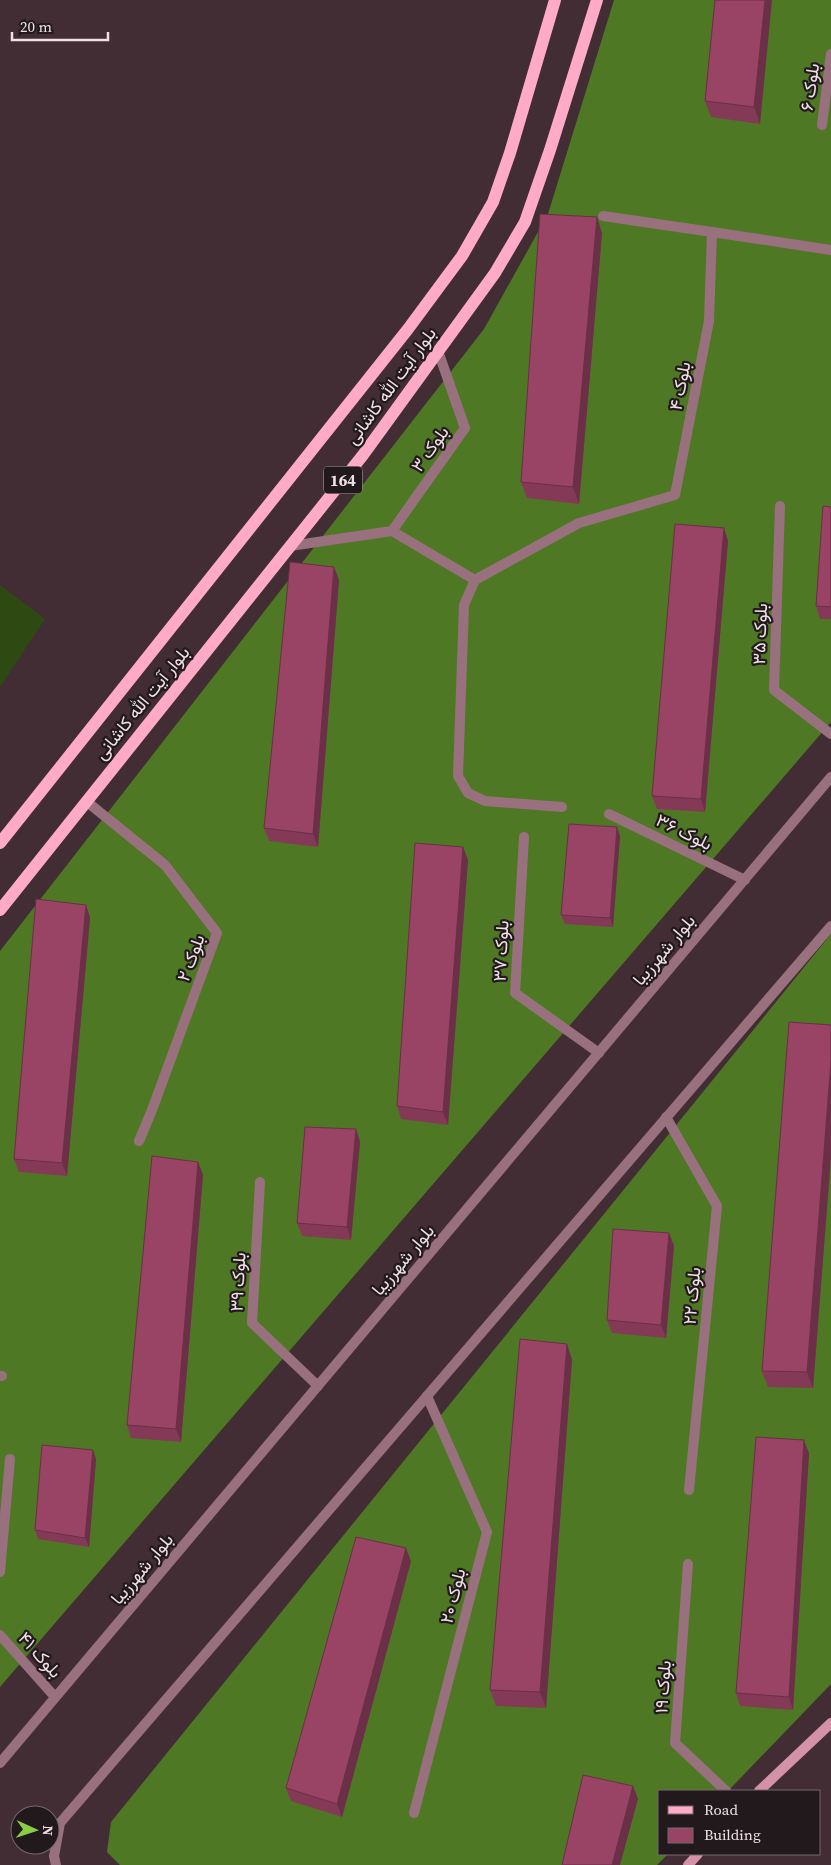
<svg xmlns="http://www.w3.org/2000/svg" width="831" height="1865" font-family="'Source Serif 4',Vazirmatn,serif">
<style>
.green{fill:#2e4911}
.forest{fill:#4f7825}
.lines{fill:none;stroke-linecap:round;stroke-linejoin:round}
.street{stroke:#99717e;stroke-width:10}
.secondary{stroke:#d392a8;stroke-width:10}
.primary{stroke:#ffabc8;stroke-width:12}
.wall{fill:#843a57}
.shaded-wall{fill:#6b2f47}
.building{fill:#994365;stroke:#6b2f47}
.labels{text-anchor:middle;stroke-width:4.5;stroke-linejoin:round;paint-order:stroke}
.shield{fill:#22191c;stroke:#b1a4a8;stroke-width:1}
.shield-label{font-size:16px;font-weight:bold;fill:#eee0e4}
.street-label{font-size:18px;fill:#eee0e4;stroke:#22191c}
</style>
<rect width="100%" height="100%" fill="#422d34"/>
<polygon class="green" points="0,585 45,619 0,687"/>
<g class="forest">
<polygon points="614,0 831,0 831,722 0,1687 0,951 484,329 548,214"/>
<polygon points="831,934 831,1684 728,1791 660,1791 660,1854 668,1854 657,1865 120,1865 107,1852 111,1822"/>
</g>
<g class="lines">
<g class="street">
<polyline points="822,125 831,54"/>
<polyline points="712,232 831,250"/>
<polyline points="780,506 774,690 831,734"/>
<polyline points="392,531 475,580"/>
<polyline points="290,546 392,531 465,428 438,351"/>
<polyline points="86,801 165,865 217,933 152,1110 139,1141"/>
<polyline points="562,807 485,801 468,793 458,776 464,605 475,580 579,523 675,495 709,321 712,232 603,216"/>
<polyline points="609,814 745,880"/>
<polyline points="524,837 515,993 599,1053"/>
<polyline points="666,1117 717,1206 689,1490"/>
<polyline points="260,1182 252,1323 318,1386"/>
<polyline points="0,1376 2,1376"/>
<polyline points="688,1564 675,1743 726,1791"/>
<polyline points="0,1572 10,1459"/>
<polyline points="0,1635 55,1697"/>
<polyline points="0,1763 831,777"/>
<polyline points="414,1813 487,1532 427,1396"/>
<polyline points="56,1865 54,1856 60,1823 831,926"/>
</g>
<g class="secondary">
<polyline points="759,1791 831,1723"/>
<polyline points="688,1865 698,1854"/>
</g>
<g class="primary">
<polyline points="0,843 408,329 462,256 493,202 510,153 555,0"/>
<polyline points="0,910 363,455 495,273 525,222 550,150 597,0"/>
</g>
</g>
<g class="wall">
<polygon points="715,0 760,124 711,117 705,101"/>
<polygon points="602,233 579,504 527,498 521,482"/>
<polygon points="831,507 831,619 820,619 816,606"/>
<polygon points="724,528 728,541 705,812 657,809 652,796"/>
<polygon points="334,567 339,580 318,847 269,841 264,828"/>
<polygon points="617,827 620,836 613,927 565,924 561,915"/>
<polygon points="463,847 468,860 448,1125 401,1119 397,1106"/>
<polygon points="86,905 90,918 67,1176 19,1172 14,1159"/>
<polygon points="831,1025 831,1156 813,1388 768,1387 762,1371"/>
<polygon points="356,1129 360,1142 351,1240 302,1236 297,1223"/>
<polygon points="198,1162 203,1175 181,1442 131,1438 127,1425"/>
<polygon points="669,1233 674,1246 666,1338 612,1333 607,1320"/>
<polygon points="567,1344 572,1360 546,1708 496,1706 490,1690"/>
<polygon points="809,1453 793,1710 740,1706 736,1693"/>
<polygon points="96,1459 89,1547 38,1539 35,1530"/>
<polygon points="411,1561 342,1817 291,1801 286,1788"/>
</g>
<g class="shaded-wall">
<polygon points="765,0 772,0 760,124 754,107"/>
<polygon points="597,217 602,233 579,504 573,487"/>
<polygon points="724,528 728,541 705,812 701,799"/>
<polygon points="334,567 339,580 318,847 313,834"/>
<polygon points="617,827 620,836 613,927 610,918"/>
<polygon points="463,847 468,860 448,1125 443,1112"/>
<polygon points="86,905 90,918 67,1176 62,1163"/>
<polygon points="831,1061 831,1156 813,1388 807,1372"/>
<polygon points="356,1129 360,1142 351,1240 347,1227"/>
<polygon points="198,1162 203,1175 181,1442 176,1429"/>
<polygon points="669,1233 674,1246 666,1338 661,1325"/>
<polygon points="567,1344 572,1360 546,1708 540,1692"/>
<polygon points="804,1440 809,1453 793,1710 789,1697"/>
<polygon points="93,1450 96,1459 89,1547 85,1538"/>
<polygon points="406,1548 411,1561 342,1817 337,1804"/>
<polygon points="633,1786 638,1799 620,1865 612,1865"/>
</g>
<g class="building">
<polygon points="715,0 765,0 754,107 705,101"/>
<polygon points="540,214 597,217 573,487 521,482"/>
<polygon points="823,506 831,507 831,607 816,606"/>
<polygon points="675,524 724,528 701,799 652,796"/>
<polygon points="290,562 334,567 313,834 264,828"/>
<polygon points="569,824 617,827 610,918 561,915"/>
<polygon points="415,843 463,847 443,1112 397,1106"/>
<polygon points="36,899 86,905 62,1163 14,1159"/>
<polygon points="789,1022 831,1025 831,1061 807,1372 762,1371"/>
<polygon points="305,1127 356,1129 347,1227 297,1223"/>
<polygon points="152,1156 198,1162 176,1429 127,1425"/>
<polygon points="613,1229 669,1233 661,1325 607,1320"/>
<polygon points="520,1339 567,1344 540,1692 490,1690"/>
<polygon points="756,1437 804,1440 789,1697 736,1693"/>
<polygon points="42,1445 93,1450 85,1538 35,1530"/>
<polygon points="356,1537 406,1548 337,1804 286,1788"/>
<polygon points="583,1775 633,1786 612,1865 562,1865"/>
</g>
<g class="labels">
<rect class="shield" x="324" y="466.5" width="38" height="27" rx="4"/>
<g class="shield-label">
<text x="343" y="486">164</text>
</g>
<g class="street-label">
<text transform="translate(810 87) rotate(-82)" y="6">بلوک ۶</text>
<text transform="translate(391 386) rotate(-54)" y="6">بلوار آیت الله کاشانی</text>
<text transform="translate(680 386) rotate(-79)" y="6">بلوک ۴</text>
<text transform="translate(430 449) rotate(-55)" y="6">بلوک ۳</text>
<text transform="translate(760 634) rotate(-88)" y="6">بلوک ۳۵</text>
<text transform="translate(142 703) rotate(-51)" y="6">بلوار آیت الله کاشانی</text>
<text transform="translate(684 832) rotate(26)" y="6">بلوک ۳۶</text>
<text transform="translate(664 950) rotate(-50)" y="6">بلوار شهرزیبا</text>
<text transform="translate(501 951) rotate(-87)" y="6">بلوک ۳۷</text>
<text transform="translate(191 958) rotate(-70)" y="6">بلوک ۲</text>
<text transform="translate(403 1260) rotate(-50)" y="6">بلوار شهرزیبا</text>
<text transform="translate(238 1282) rotate(-87)" y="6">بلوک ۳۹</text>
<text transform="translate(692 1296) rotate(-85)" y="6">بلوک ۲۲</text>
<text transform="translate(142 1569) rotate(-50)" y="6">بلوار شهرزیبا</text>
<text transform="translate(453 1596) rotate(-76)" y="6">بلوک ۲۰</text>
<text transform="translate(40 1655) rotate(48)" y="6">بلوک ۴۱</text>
<text transform="translate(663 1687) rotate(-86)" y="6">بلوک ۱۹</text>
</g>
</g>
<rect x="658" y="1790" width="162" height="65" fill="#22191c" stroke="#74696c"/>
<rect x="668" y="1806" width="25" height="8" fill="#ffabc8" stroke="#74696c"/>
<text x="704" y="1815" font-size="15" fill="#eee0e4">Road</text>
<rect x="668" y="1828" width="25" height="15" fill="#994365" stroke="#74696c"/>
<text x="704" y="1840" font-size="15" fill="#eee0e4">Building</text>
<g transform="translate(35 1830) rotate(93)"><circle r="24" fill="#22191c" stroke="#74696c"/>
<path d="M0-4L9 19L0 12L-9 19Z" fill="#8bce46"/>
<text y="-8" font-size="14" font-weight="bold" text-anchor="middle" fill="#eee0e4">N</text>
</g>
<path d="M12 32v8h96v-8" fill="none" stroke="#eee0e4" stroke-width="2.5"/>
<text x="20" y="32" font-size="15" fill="#eee0e4" stroke="#22191c" stroke-width="4" paint-order="stroke">20 m</text>
</svg>
